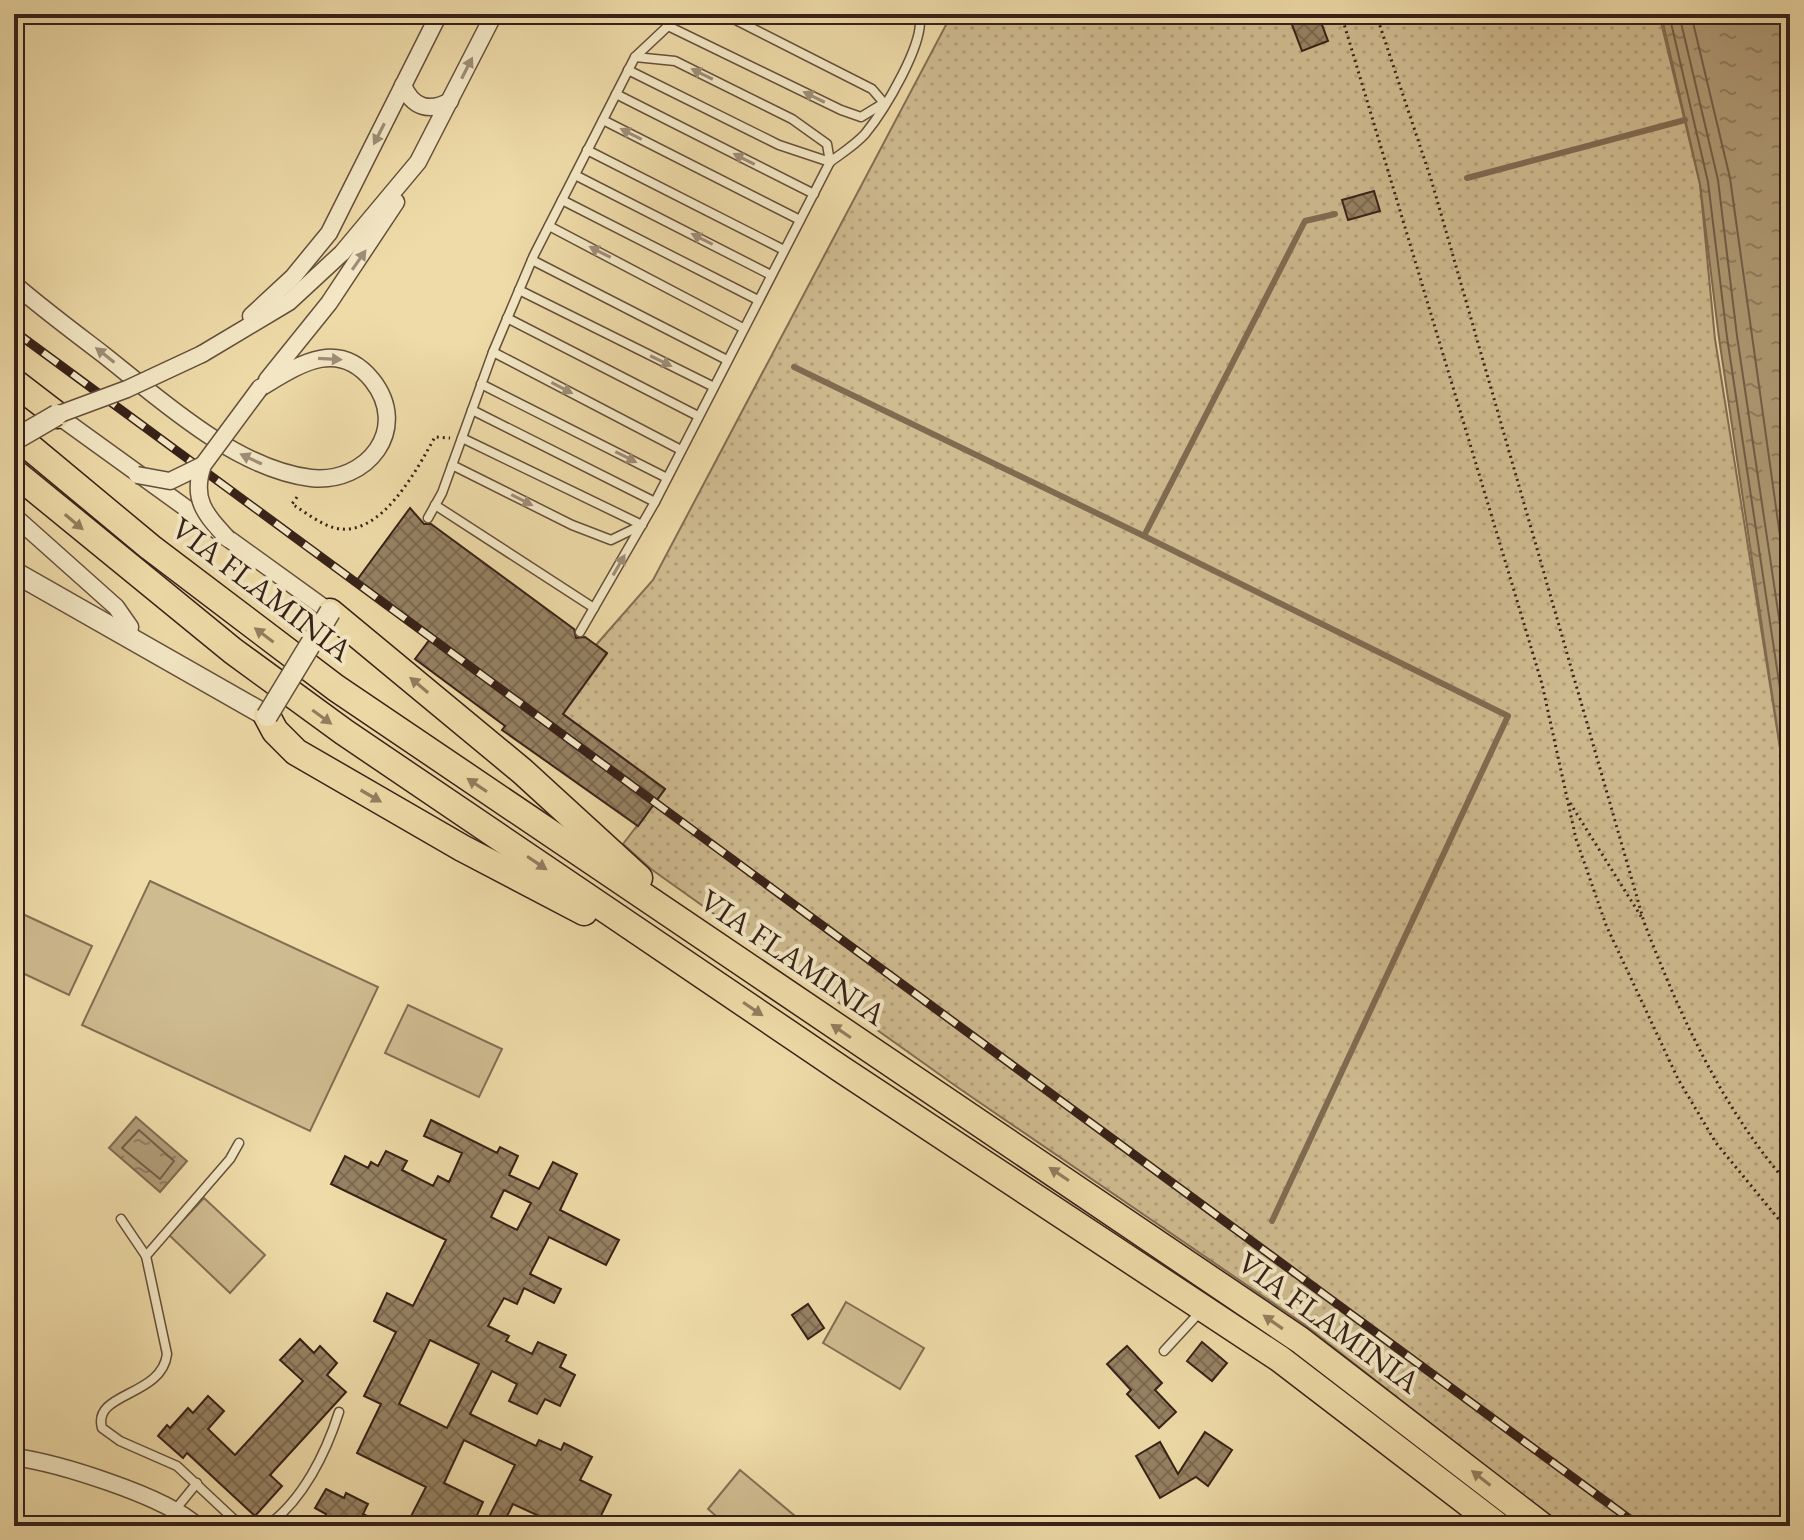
<svg xmlns="http://www.w3.org/2000/svg" width="1804" height="1540" font-family="'EB Garamond',serif">
<style>
.grass{fill:url(#grass-dots);stroke:#836e54;stroke-width:2}
.pitch{fill:#cfbb90;stroke:#836e54;stroke-width:2}
.water{fill:url(#water-ripples);stroke:#806b51;stroke-width:2}
.lines{fill:none;stroke-linecap:round;stroke-linejoin:round}
.shore{stroke:#745e48;stroke-width:2}
.stream{stroke:#806b51;stroke-width:6}
.building{fill:url(#building-cross-hatch);stroke:#372118;stroke-width:2;fill-rule:evenodd}
.service-casing{stroke:#65503c;stroke-width:11}
.minor-casing{stroke:#65503c;stroke-width:19}
.tertiary-casing{stroke:#65503c;stroke-width:23}
.trunk-casing{stroke:#372118;stroke-width:29}
.path{stroke:#372118;stroke-width:3;stroke-dasharray:2 4;stroke-linecap:butt}
.service{stroke:#f4e8c6;stroke-width:8}
.minor{stroke:#f4e8c6;stroke-width:16}
.tertiary{stroke:#f4e8c6;stroke-width:20}
.trunk{stroke:#eedba8;stroke-width:26}
.rail-casing{stroke:#372118;stroke-width:9}
.rail{stroke:#f4e8c6;stroke-width:6;stroke-dasharray:18;stroke-linecap:butt}
.minor-bridge-casing{stroke:#65503c;stroke-width:19;stroke-linecap:butt}
.tertiary-bridge-casing{stroke:#65503c;stroke-width:23;stroke-linecap:butt}
.minor-bridge{stroke:#f4e8c6;stroke-width:16}
.tertiary-bridge{stroke:#f4e8c6;stroke-width:20}
.oneway{fill:#9f8e78}
.oneway2{fill:#927e60}
.labels{text-anchor:middle;stroke-width:8;stroke-linejoin:round;paint-order:stroke}
.street-label{font-size:32px;fill:#372118;stroke:#f4e8c6}
</style>
<defs>
<pattern id="grass-dots" width="8" height="8" patternUnits="userSpaceOnUse" patternTransform="scale(2)"><rect width="8" height="8" fill="#cfbb90"/><path d="M2 2h.1M6 6h.1" fill="none" stroke="#b2a07b" stroke-width="1.8" stroke-linecap="round"/></pattern>
<pattern id="water-ripples" width="26" height="14" patternUnits="userSpaceOnUse" patternTransform="scale(2)"><rect width="26" height="14" fill="#b09c77"/><path d="M2 4q2-2 4 0t4 0M15 11q2-2 4 0t4 0" fill="none" stroke="#907f61"/></pattern>
<pattern id="building-cross-hatch" width="8" height="8" patternUnits="userSpaceOnUse" patternTransform="scale(2)"><rect width="8" height="8" fill="#968263"/><path d="M0 0l8 8M0 8l8-8" fill="none" stroke="#7b6a51"/></pattern>
</defs>
<rect width="100%" height="100%" fill="#eedba8"/>
<filter id="stains"><feTurbulence type="fractalNoise" baseFrequency=".0025" numOctaves="4"/><feColorMatrix values="0 0 0 0 .2 0 0 0 0 .09 0 0 0 0 .02 0 0 0 .5 -.17"/></filter>
<radialGradient id="worn" r=".72"><stop offset=".6" stop-color="#630" stop-opacity="0"/><stop offset="1" stop-color="#630" stop-opacity=".3"/></radialGradient>
<polygon class="grass" points="943,14 1659,14 1700,184 1715,339 1781,754 1790,776 1790,1526 1561,1526 1305,1325 960,1089 651,869 623,844 665,789 563,714 607,654 596,645 653,580 946,25"/>
<g class="pitch">
<polygon points="150,881 378,987 310,1131 82,1025"/>
<polygon points="14,910 92,946 69,995 14,969"/>
<polygon points="408,1005 502,1049 479,1097 385,1053"/>
<polygon points="204,1198 265,1255 230,1293 169,1235"/>
<polygon points="846,1302 924,1348 900,1389 823,1343"/>
<polygon points="740,1470 807,1526 721,1526 724,1523 708,1509"/>
</g>
<g class="water">
<polygon points="1661,14 1790,14 1790,776 1781,754 1719,338 1700,184"/>
<polygon points="136,1117 187,1161 160,1192 109,1148"/>
</g>
<g class="lines">
<g class="shore">
<polyline points="1669,14 1708,182 1727,337 1790,755"/>
<polyline points="1679,14 1718,180 1737,336 1790,692"/>
<polyline points="1691,14 1730,178 1790,608"/>
<polygon points="139,1130 174,1161 160,1179 122,1148"/>
</g>
<g class="stream">
<polyline points="1467,178 1685,120"/>
<polyline points="794,367 1144,536 1305,221 1335,214"/>
<polyline points="1144,536 1508,716 1272,1221"/>
</g>
</g>
<g class="building">
<polygon points="1288,14 1318,14 1328,41 1302,51"/>
<polygon points="1374,191 1380,211 1348,220 1342,200"/>
<polygon points="410,508 424,524 431,524 574,629 576,638 585,637 607,653 563,714 665,789 638,826 502,730 505,726 415,659 433,635 357,580"/>
<path d="M431,1120L497,1153L500,1147L518,1156L509,1175L539,1189L553,1162L577,1174L560,1210L619,1240L606,1265L549,1237L530,1274L561,1289L554,1303L524,1288L517,1304L504,1298L488,1326L509,1336L506,1341L532,1354L538,1342L566,1355L560,1367L575,1375L560,1406L545,1399L537,1414L509,1401L517,1384L492,1371L470,1414L536,1446L539,1440L561,1450L564,1443L592,1457L580,1480L611,1495L596,1526H548L550,1521L513,1504L503,1524L489,1517L515,1465L464,1440L444,1483L483,1502L472,1526H443L427,1519L424,1526H406L426,1487L357,1453L381,1404L364,1396L396,1332L374,1321L387,1293L413,1306L446,1240L331,1184L345,1156L368,1168L371,1162L378,1166L386,1151L407,1161L402,1170L433,1186L438,1176L449,1182L462,1153L424,1136ZM504,1190L531,1203L517,1230L491,1217ZM430,1340L479,1364L447,1428L399,1404Z"/>
<polygon points="808,1304 824,1328 808,1339 792,1315"/>
<polygon points="300,1339 314,1353 320,1346 337,1363 327,1375 346,1392 270,1475 282,1486 255,1516 187,1453 183,1458 158,1436 167,1425 170,1428 188,1408 193,1413 208,1396 224,1411 208,1429 235,1455 303,1381 280,1360"/>
<polygon points="1202,1342 1227,1363 1212,1381 1187,1361"/>
<polygon points="1127,1346 1162,1383 1155,1390 1176,1412 1159,1428 1127,1394 1131,1390 1107,1364"/>
<polygon points="1205,1432 1232,1450 1208,1486 1196,1477 1160,1498 1136,1456 1160,1442 1178,1474"/>
<polygon points="326,1489 344,1498 346,1493 368,1504 363,1514 387,1526 320,1526 326,1514 315,1508"/>
</g>
<g class="lines">
<defs>
<g id="service">
<polyline points="724,14 872,89 884,103"/>
<polyline points="635,57 675,61 792,119 827,144 830,162"/>
<polyline points="628,70 779,145 830,162"/>
<polyline points="616,94 814,194"/>
<polyline points="603,120 800,220"/>
<polyline points="587,150 784,250"/>
<polyline points="575,175 771,275"/>
<polyline points="562,200 758,300"/>
<polyline points="549,226 743,328"/>
<polyline points="532,260 727,360"/>
<polyline points="519,290 712,386"/>
<polyline points="507,318 698,416"/>
<polyline points="493,352 681,450"/>
<polyline points="481,384 667,478"/>
<polyline points="472,410 655,502"/>
<polyline points="462,438 642,525"/>
<polyline points="452,465 572,525 611,540 642,525"/>
<polyline points="435,505 594,608"/>
<polyline points="428,518 442,493 493,352 534,255 635,57 668,26 841,110 861,117 884,103"/>
<path d="M580,632L655,502L830,162C842,153 855,145 865,134C883,112 927,41 919,14"/>
<path d="M121,1219L146,1256L167,1354C162,1397 92,1392 102,1428L120,1441L177,1466L241,1526"/>
<polyline points="146,1256 230,1159 239,1143"/>
<polyline points="1164,1351 1200,1312"/>
<polyline points="175,1510 197,1483"/>
<path d="M267,1526C303,1500 326,1453 339,1412"/>
</g>
<g id="minor">
<path d="M403,85C412,107 429,113 450,101"/>
<path d="M14,284C43,309 74,332 104,355C161,400 236,469 311,478C367,484 411,429 372,380C337,337 297,366 260,388"/>
<polyline points="251,316 293,277 329,233 439,14"/>
<polyline points="202,354 289,302 342,253 418,162 494,14"/>
<polyline points="267,380 329,303 396,202"/>
<polyline points="57,415 330,612"/>
<polyline points="14,516 116,607 130,627 128,637"/>
<path d="M14,1457C58,1463 165,1496 197,1526"/>
</g>
<polyline id="tertiary" points="14,572 267,716"/>
<g id="trunk">
<polyline points="14,382 57,415"/>
<polyline points="14,434 150,547 336,688 1300,1340 1542,1526"/>
<polyline points="14,472 233,651 344,732 841,1069 1280,1359 1498,1526"/>
<polyline points="330,612 522,771 639,878"/>
<polyline points="267,716 275,731 296,752 462,848 584,912"/>
</g>
</defs>
<use href="#service" class="service-casing"/>
<use href="#minor" class="minor-casing"/>
<use href="#tertiary" class="tertiary-casing"/>
<use href="#trunk" class="trunk-casing"/>
<g class="path">
<polyline points="1341,14 1542,684 1576,839 1606,925 1678,1079 1716,1143 1790,1233"/>
<path d="M1376,14L1431,179L1644,922C1679,1014 1724,1112 1790,1186"/>
<path d="M297,497L292,504C305,512 320,524 335,528C381,539 417,469 435,437L450,438"/>
<polyline points="1570,803 1642,918"/>
</g>
<use href="#service" class="service"/>
<use href="#minor" class="minor"/>
<use href="#tertiary" class="tertiary"/>
<use href="#trunk" class="trunk"/>
<defs>
<polyline id="rail" points="14,331 1639,1526"/>
</defs>
<use href="#rail" class="rail-casing"/>
<use href="#rail" class="rail"/>
<defs>
<g id="minor-bridge">
<polyline points="57,415 127,389 202,354"/>
<polyline points="137,475 170,481 203,465"/>
<path d="M228,539C205,514 191,499 203,465L260,388"/>
</g>
<g id="tertiary-bridge">
<polyline points="14,440 57,415"/>
<polyline points="267,716 330,612"/>
</g>
</defs>
<use href="#minor-bridge" class="minor-bridge-casing"/>
<use href="#tertiary-bridge" class="tertiary-bridge-casing"/>
<use href="#minor-bridge" class="minor-bridge"/>
<use href="#tertiary-bridge" class="tertiary-bridge"/>
</g>
<defs><path id="oneway-solid" d="M-6-.8H1V-3.2L6.5 0L1 3.2V.8H-6Z" transform="scale(2)"/></defs>
<g class="oneway">
<use href="#oneway-solid" transform="translate(467 68) rotate(-63)"/>
<use href="#oneway-solid" transform="translate(702 74) rotate(-154)"/>
<use href="#oneway-solid" transform="translate(814 97) rotate(-154)"/>
<use href="#oneway-solid" transform="translate(379 134) rotate(117)"/>
<use href="#oneway-solid" transform="translate(631 134) rotate(-153)"/>
<use href="#oneway-solid" transform="translate(744 159) rotate(-153)"/>
<use href="#oneway-solid" transform="translate(702 239) rotate(-153)"/>
<use href="#oneway-solid" transform="translate(600 252) rotate(-153)"/>
<use href="#oneway-solid" transform="translate(359 260) rotate(-55)"/>
<use href="#oneway-solid" transform="translate(105 355) rotate(-142)"/>
<use href="#oneway-solid" transform="translate(330 359) rotate(3)"/>
<use href="#oneway-solid" transform="translate(661 361) rotate(26)"/>
<use href="#oneway-solid" transform="translate(562 388) rotate(28)"/>
<use href="#oneway-solid" transform="translate(626 457) rotate(27)"/>
<use href="#oneway-solid" transform="translate(251 459) rotate(-155)"/>
<use href="#oneway-solid" transform="translate(522 500) rotate(27)"/>
<use href="#oneway-solid" transform="translate(619 565) rotate(-60)"/>
</g>
<g class="oneway2">
<use href="#oneway-solid" transform="translate(74 522) rotate(40)"/>
<use href="#oneway-solid" transform="translate(264 635) rotate(-143)"/>
<use href="#oneway-solid" transform="translate(419 685) rotate(-140)"/>
<use href="#oneway-solid" transform="translate(322 717) rotate(36)"/>
<use href="#oneway-solid" transform="translate(477 785) rotate(-146)"/>
<use href="#oneway-solid" transform="translate(371 796) rotate(30)"/>
<use href="#oneway-solid" transform="translate(537 863) rotate(34)"/>
<use href="#oneway-solid" transform="translate(753 1009) rotate(34)"/>
<use href="#oneway-solid" transform="translate(841 1031) rotate(-146)"/>
<use href="#oneway-solid" transform="translate(1059 1174) rotate(-146)"/>
<use href="#oneway-solid" transform="translate(1273 1322) rotate(-145)"/>
<use href="#oneway-solid" transform="translate(1481 1478) rotate(-142)"/>
</g>
<g class="labels">
<g class="street-label">
<text transform="translate(262 589) rotate(37)" y="11">VIA FLAMINIA</text>
<text transform="translate(793 957) rotate(34)" y="11">VIA FLAMINIA</text>
<text transform="translate(1329 1322) rotate(36)" y="11">VIA FLAMINIA</text>
</g>
</g>
<rect width="1804" height="1540" fill="none" stroke="#eedba8" stroke-width="48"/>
<rect x="16" y="16" width="1772" height="1508" fill="none" stroke="#372118" stroke-width="4"/>
<rect x="24" y="24" width="1756" height="1492" fill="none" stroke="#372118" stroke-width="2"/>
<rect width="100%" height="100%" filter="url(#stains)"/>
<rect width="100%" height="100%" fill="url(#worn)"/>
</svg>
